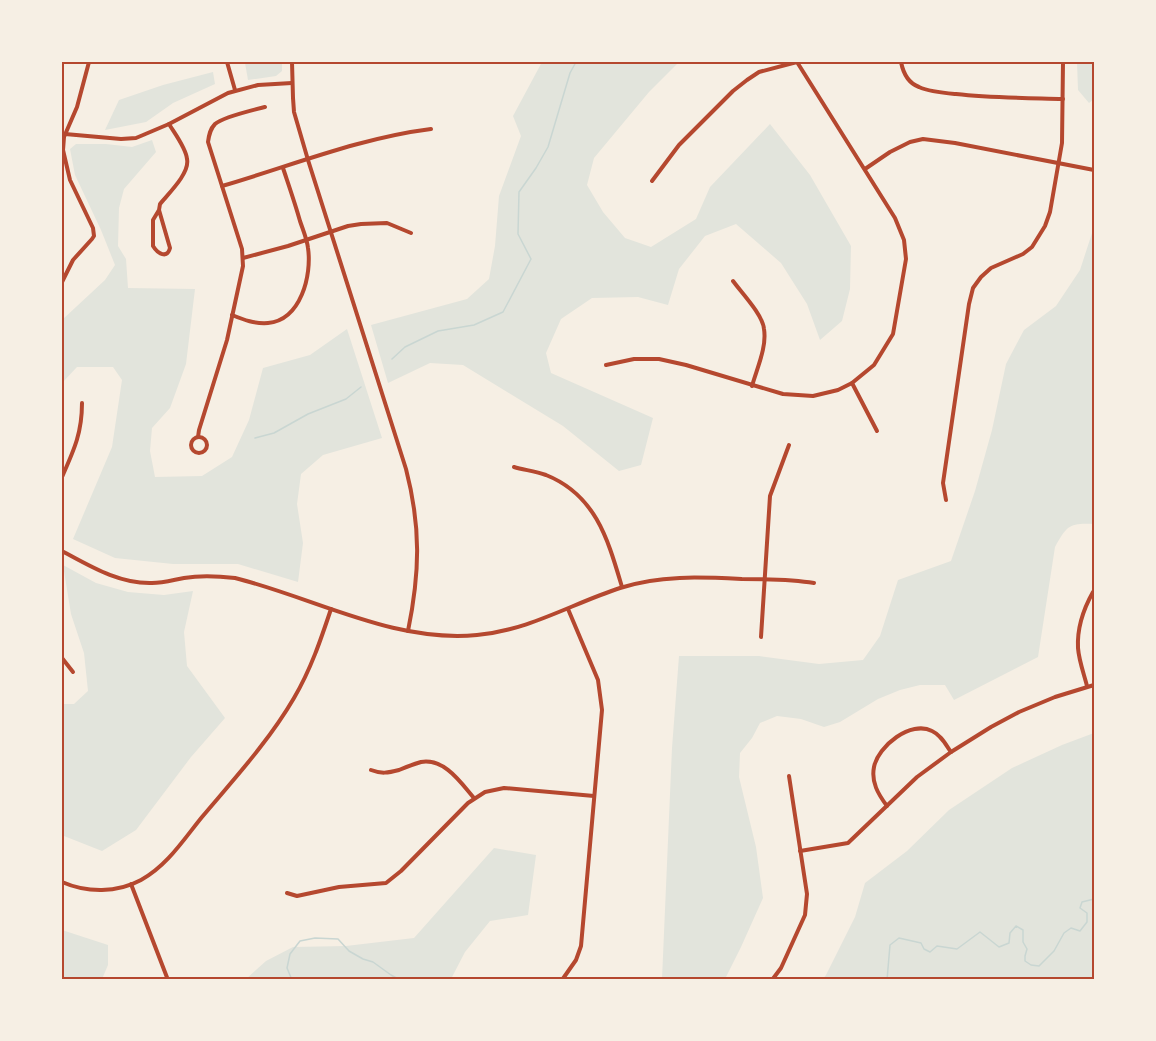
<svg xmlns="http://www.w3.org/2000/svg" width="1156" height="1041" font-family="Poppins,sans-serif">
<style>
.green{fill:#e2e4dc}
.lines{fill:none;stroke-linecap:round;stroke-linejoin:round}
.stream{stroke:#c9d6d2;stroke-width:1.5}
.minor{stroke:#b5482f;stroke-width:4}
.neatline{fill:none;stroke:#b5482f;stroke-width:2}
</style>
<rect width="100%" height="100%" fill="#f6efe4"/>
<g class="green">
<polygon points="258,62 282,62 282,71 276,76 248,80 245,63"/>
<polygon points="542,62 679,62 649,92 594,158 587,185 603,212 625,238 651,247 696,219 710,187 770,124 810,175 851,246 850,289 842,321 820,340 807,304 781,263 736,224 705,236 679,269 668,305 638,297 592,298 561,319 546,353 551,373 653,418 641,465 619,471 563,426 463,365 430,363 388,383 371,325 467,299 489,279 495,246 499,196 521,136 513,116"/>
<polygon points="1077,62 1094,62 1094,99 1089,103 1078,90"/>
<polygon points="213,72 215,84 173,103 146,122 105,130 119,100 163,85"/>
<polygon points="152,140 156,152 124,189 119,208 118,246 126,259 128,288 195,289 186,364 170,408 152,428 150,451 155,477 202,476 232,457 249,420 263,368 310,355 347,329 382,438 323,455 301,474 297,504 303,543 298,582 238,564 173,564 115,558 73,539 112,447 122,380 113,367 77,367 62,383 62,320 105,280 115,265 101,230 75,175 70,149 76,144 106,144 132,147"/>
<path d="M1094,227V524C1070,523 1067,525 1055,547L1038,657L954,700L945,685H920L900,690L878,699L840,722L824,727L801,719L777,716L760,723L752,738L740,753L739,777L756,847L763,898L741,947L725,979H662L672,748L679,656H759L819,664L863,660L880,636L898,580L951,561L975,491L992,430L1006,364L1024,330L1056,306L1080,270Z"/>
<polygon points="63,565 96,583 128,592 164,595 193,591 184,632 187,666 225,718 191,757 136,830 102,851 64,836 62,833 62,704 74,704 88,691 84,653 71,614"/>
<polygon points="1094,733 1094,979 823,979 826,975 855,917 865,883 907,851 949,810 1012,768 1062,745"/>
<polygon points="494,848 536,855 528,915 490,921 465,952 451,979 246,979 266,961 293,947 346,946 414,938"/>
<polygon points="62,930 108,945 108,965 102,979 62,979"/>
</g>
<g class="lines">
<g class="stream">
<polyline points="392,359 405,347 438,331 474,325 503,312 531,259 518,234 519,192 536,168 548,147 570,73 576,62"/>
<polyline points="255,438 274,433 308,414 346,399 361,387"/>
<polyline points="292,980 287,968 290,954 300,941 315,938 338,939 349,951 363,959 373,962 391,975 400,980"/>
<polyline points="887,980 890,945 899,938 921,943 924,949 930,952 937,946 957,949 980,932 999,947 1009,943 1010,933 1016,926 1023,930 1023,942 1027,949 1025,956 1025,961 1031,965 1039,966 1054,951 1064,933 1071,928 1080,931 1087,922 1087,913 1080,908 1082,902 1094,899"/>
</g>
<g class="minor">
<polyline points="227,62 235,90"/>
<path d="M292,62L293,98L294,112L308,160L406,469C421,527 420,572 408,631"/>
<path d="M901,62C903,72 908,83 919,87C930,92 944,93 956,94C991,98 1027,98 1063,99"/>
<polyline points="65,134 121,139 136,138 169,124 228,93 258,85 292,83"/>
<polyline points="865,169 890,152 910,142 923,139 955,143 1094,170"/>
<path d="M222,186C291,166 359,138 431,129"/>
<path d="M159,210L170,248C167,259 158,254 153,246V220L159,210L160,204C169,193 190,173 187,159C186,148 175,134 169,124"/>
<polyline points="243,258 288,246 348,226 361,224 387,223 411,233"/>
<path d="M733,281C741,292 763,315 764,329C767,347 757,368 752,386"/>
<polyline points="62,282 73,260 92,239 94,236 93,228 70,180 63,150 64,137 77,107 89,62"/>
<path d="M232,315C244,320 255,324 268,323C301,320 312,275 308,248C307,239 303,230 300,221C295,203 289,186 283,168"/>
<polyline points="606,365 634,359 659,359 686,365 783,394 813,396 838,390 852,383 874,365 893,334 906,259 904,240 895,218 797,62 759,72 747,80 733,91 679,145 652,181"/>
<polyline points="852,383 877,431"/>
<path d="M198,437L199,430L227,340L243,266L242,249L208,142C209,135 210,129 215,124C223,117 253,110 265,107"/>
<circle cx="199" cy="445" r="8"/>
<path d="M514,467C524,470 535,471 546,475C596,495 608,540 622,587"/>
<path d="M62,477C74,450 82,433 82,403"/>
<polyline points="946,500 943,483 969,304 973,288 981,277 991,268 1023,254 1032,247 1045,226 1050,212 1062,143 1063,62"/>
<path d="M62,551C90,566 119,584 152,583C163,583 173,580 184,578C201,575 218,576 235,578C315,598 393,643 477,635C530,630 571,604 620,588C659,575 700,577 742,579C766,579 791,579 814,583"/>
<polyline points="761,637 770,496 789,445"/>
<polyline points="62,658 73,672"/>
<path d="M1087,686C1084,674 1079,661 1078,648C1077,629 1084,608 1093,592"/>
<path d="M371,770C381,774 388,773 399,770C406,767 414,764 421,762C445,758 461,783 474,798"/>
<path d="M887,806C878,794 871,782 874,767C878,746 911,720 932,731C941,735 946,745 951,752"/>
<polyline points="800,851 848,843 917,777 951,752 991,727 1019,712 1055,697 1094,685"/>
<path d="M62,882C87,893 117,893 141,880C167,866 184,839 202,817C234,779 269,741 294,698C311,669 321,639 331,609"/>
<polyline points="131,884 168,980"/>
<polyline points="287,893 297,896 339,887 386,883 401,871 468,803 485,792 504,788 594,796"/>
<polyline points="562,980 576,960 581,946 602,710 598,680 568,609"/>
<polyline points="772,980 781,968 805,915 807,894 789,776"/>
</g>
</g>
<rect width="1156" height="1041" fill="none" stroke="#f6efe4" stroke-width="126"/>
<rect x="63" y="63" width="1030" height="915" class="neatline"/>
</svg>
